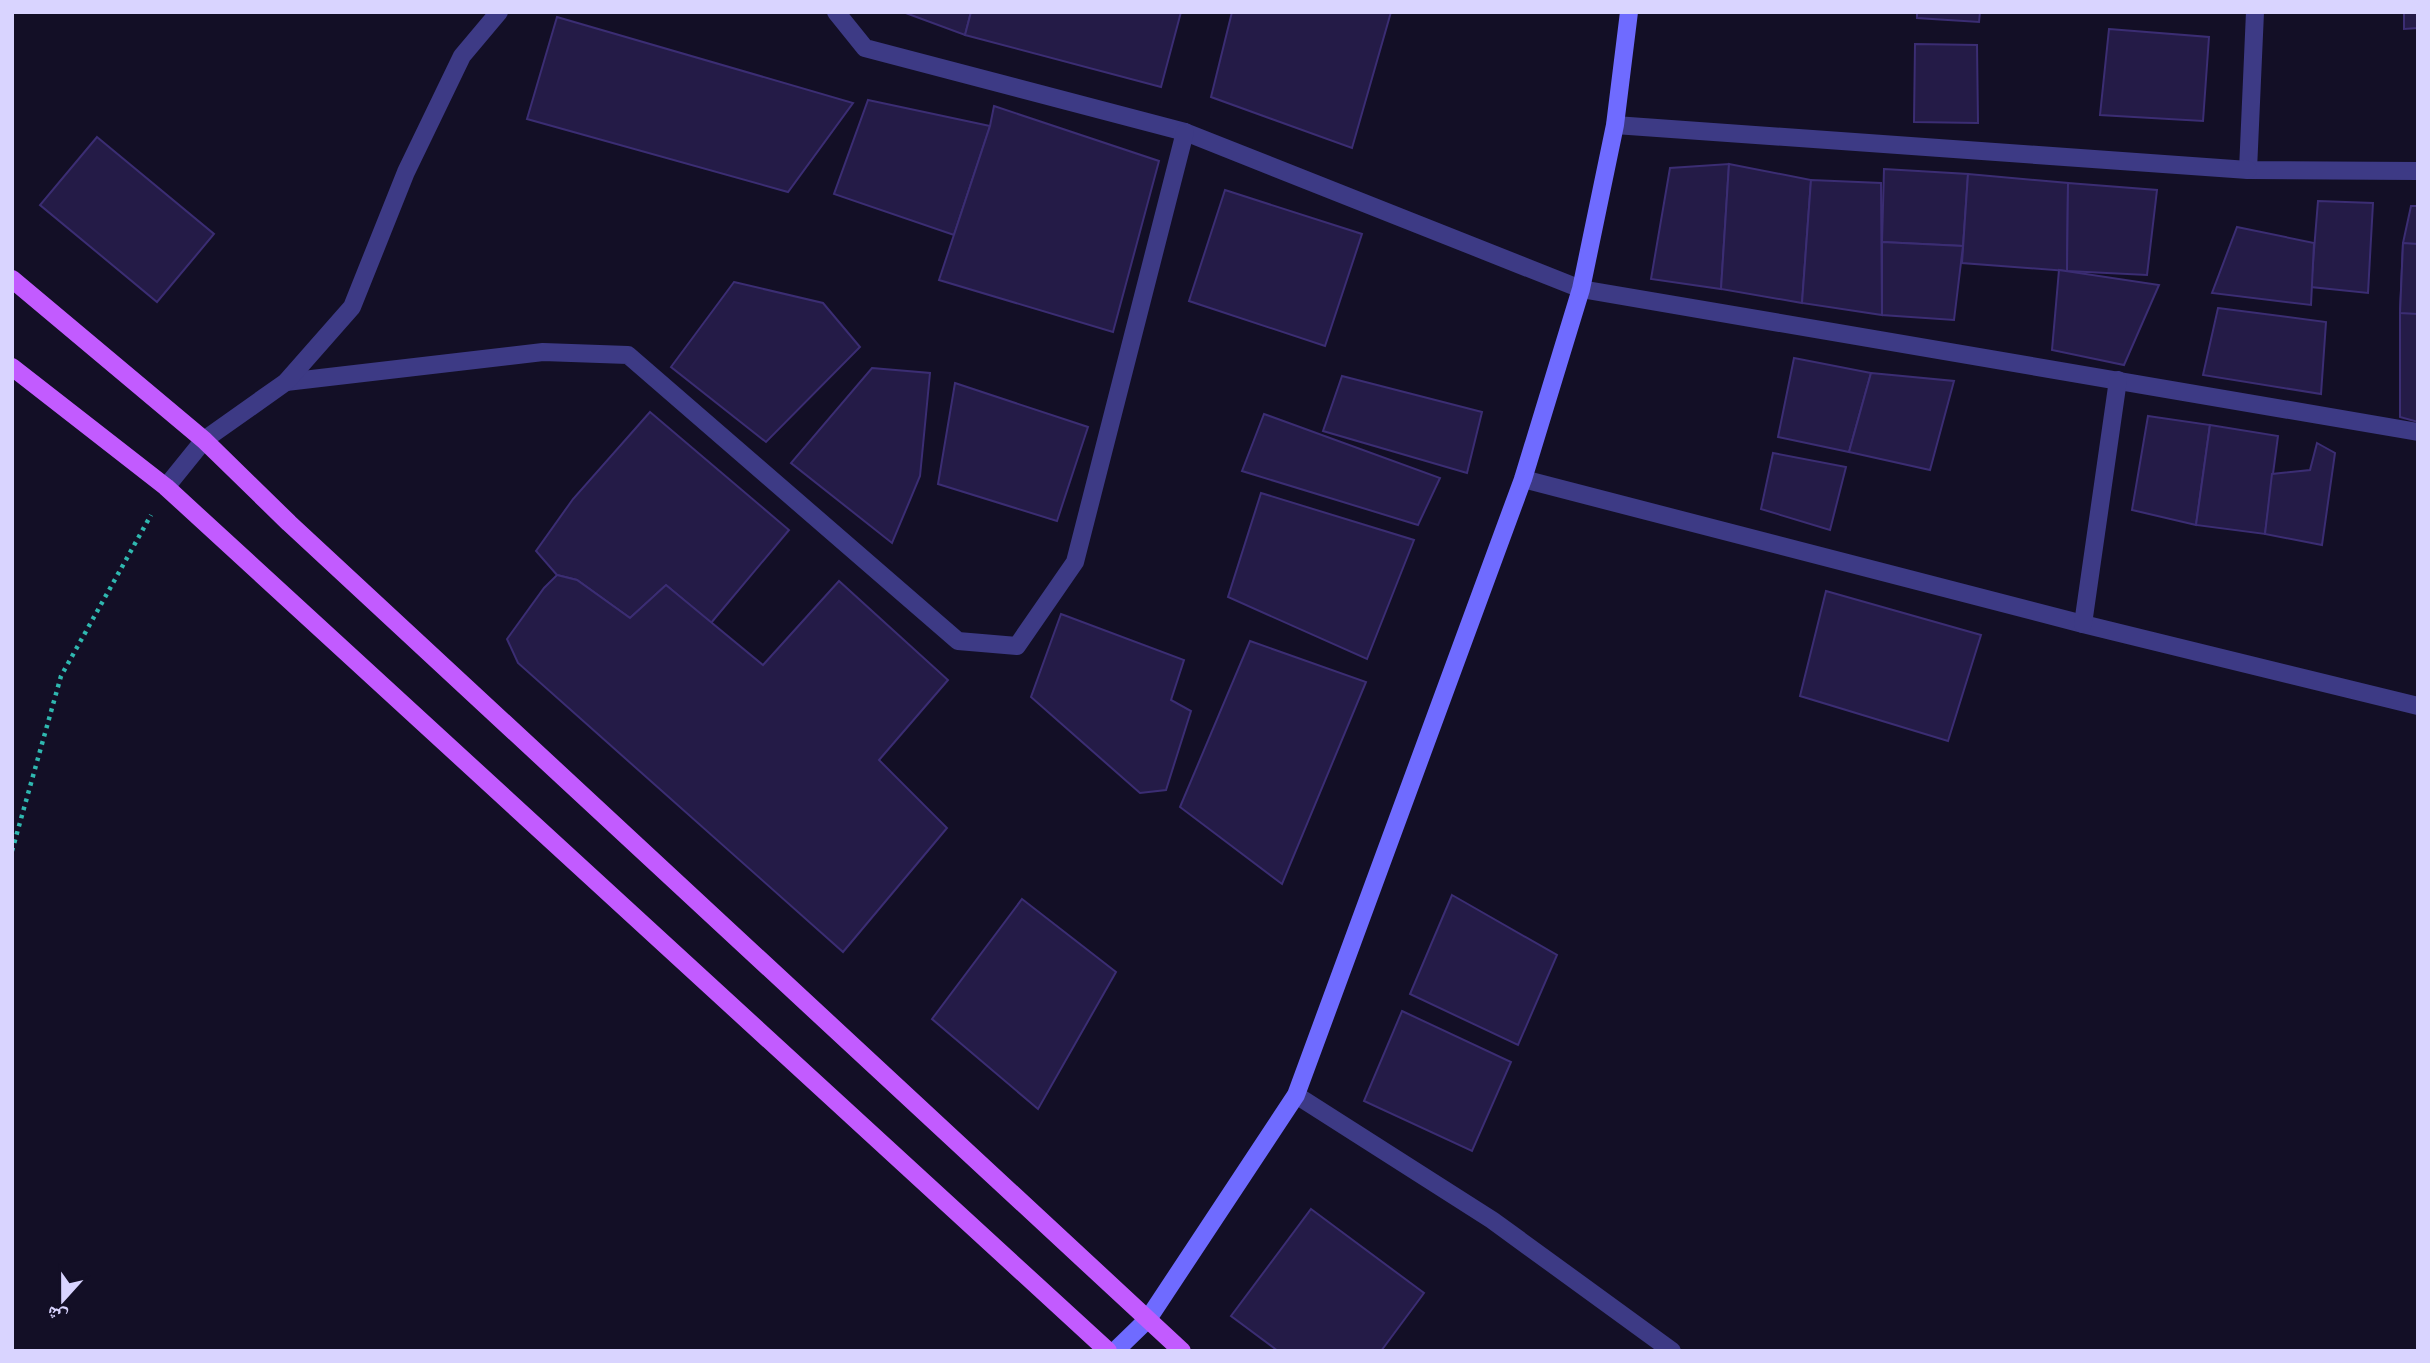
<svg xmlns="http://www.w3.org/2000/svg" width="2430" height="1363" font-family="Poppins,'Noto Naskh Arabic',sans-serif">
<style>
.building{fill:#241b47;stroke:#3b2d73;stroke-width:2}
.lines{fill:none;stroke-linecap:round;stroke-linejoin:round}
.path{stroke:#2fb8b0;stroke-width:4.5;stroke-dasharray:3.5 5;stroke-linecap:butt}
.minor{stroke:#3d3a85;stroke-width:18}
.secondary{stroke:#6f6bff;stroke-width:18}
.primary{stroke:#c25bff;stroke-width:18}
</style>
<rect width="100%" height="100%" fill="#130f26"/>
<g class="building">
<polygon points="903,12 971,12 965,35"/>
<polygon points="971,12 1181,12 1161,87 965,35"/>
<polygon points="1232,12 1391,12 1352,148 1211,97"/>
<polygon points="1917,12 1980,12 1979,22 1917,18"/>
<polygon points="2404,12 2418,12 2418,28 2404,29"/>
<polygon points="557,17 853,103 788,192 527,119"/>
<polygon points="2109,29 2209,37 2203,121 2100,115"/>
<polygon points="1915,44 1977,45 1978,123 1914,122"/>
<polygon points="868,100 990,126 954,235 834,194"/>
<polygon points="994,106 1159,161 1113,332 939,280 990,126"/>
<polygon points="97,137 214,234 157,302 40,205"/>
<polygon points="1729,164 1721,289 1651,279 1670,168"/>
<polygon points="1729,164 1811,180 1802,303 1721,289"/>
<polygon points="1884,169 1968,174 1963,246 1882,242"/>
<polygon points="1968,174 2068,183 2067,271 1962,263"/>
<polygon points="1811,180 1881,183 1882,315 1802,303"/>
<polygon points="2068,183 2157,190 2147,275 2067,271"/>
<polygon points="1225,190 1362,234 1325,346 1189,301"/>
<polygon points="2318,201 2373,203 2368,293 2311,287"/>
<polygon points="2411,206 2418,206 2418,422 2400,417 2400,313 2403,243"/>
<polygon points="2237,227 2314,243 2311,305 2212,293"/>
<polygon points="1882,242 1963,246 1954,320 1882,315"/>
<polygon points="2403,243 2418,244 2418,314 2400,313"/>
<polygon points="2059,270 2159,285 2124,365 2052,350"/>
<polygon points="734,282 823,303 860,347 766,442 671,367"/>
<polygon points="2218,308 2326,322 2321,394 2203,375"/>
<polygon points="1794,358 1871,373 1849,452 1778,437"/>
<polygon points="872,368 930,373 920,476 892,543 791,463"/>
<polygon points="1871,373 1954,381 1930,470 1849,452"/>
<polygon points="1342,376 1482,412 1467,473 1323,431"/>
<polygon points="955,383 1088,427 1057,521 938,484"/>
<polygon points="650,412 789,530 711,623 666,585 630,618 577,580 557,575 536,551 573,499"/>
<polygon points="1264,414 1440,478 1418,525 1242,471"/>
<polygon points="2148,416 2210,425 2196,525 2132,510"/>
<polygon points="2210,425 2278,436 2265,534 2196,525"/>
<polygon points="2317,443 2335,453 2322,545 2265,534 2272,474 2310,470"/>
<polygon points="1773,453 1846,467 1830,530 1761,509"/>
<polygon points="1261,493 1414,540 1367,659 1228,597"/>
<polygon points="557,575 577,580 630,618 666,585 763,665 839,581 948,680 879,760 947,828 843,952 518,663 507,639 544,588"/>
<polygon points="1826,591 1981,635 1948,741 1800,696"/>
<polygon points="1061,614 1184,660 1171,700 1191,711 1166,790 1140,793 1031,697"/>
<polygon points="1250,641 1366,682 1282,884 1180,807"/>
<polygon points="1452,895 1557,955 1518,1045 1410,994"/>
<polygon points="1022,899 1116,972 1038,1109 932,1019"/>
<polygon points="1402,1011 1511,1062 1472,1151 1364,1101"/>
<polygon points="1311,1209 1424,1293 1381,1351 1278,1351 1231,1316"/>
</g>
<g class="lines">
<polyline class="path" points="12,851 61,676 151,515"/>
<g class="minor">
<polyline points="836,12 865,48 1185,132 1581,289 2418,432"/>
<polyline points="2255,12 2248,170 2418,171"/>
<polyline points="1615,125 2248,170"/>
<polyline points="286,382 543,352 628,355 958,641 1017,646 1075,562 1185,132"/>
<polyline points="1523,479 2083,624 2418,706"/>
<polyline points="166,487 204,440 286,382 352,307 406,172 462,56 499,12"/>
<polyline points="2083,624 2118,380"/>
<polyline points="1296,1095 1492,1220 1672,1351"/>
</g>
<polyline class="secondary" points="1115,1351 1148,1319 1296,1095 1523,479 1581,289 1615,125 1629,12"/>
<g class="primary">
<polyline points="12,279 204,440 289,523 1182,1351"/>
<polyline points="12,367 166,487 1108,1351"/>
</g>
</g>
<rect width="2430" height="1363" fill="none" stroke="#d9d4ff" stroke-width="28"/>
<g transform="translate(63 1300) rotate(201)" stroke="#130f26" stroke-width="5" paint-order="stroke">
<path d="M0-5L12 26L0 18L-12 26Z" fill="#d9d4ff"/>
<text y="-10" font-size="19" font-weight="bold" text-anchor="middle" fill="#d9d4ff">ش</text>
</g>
</svg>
